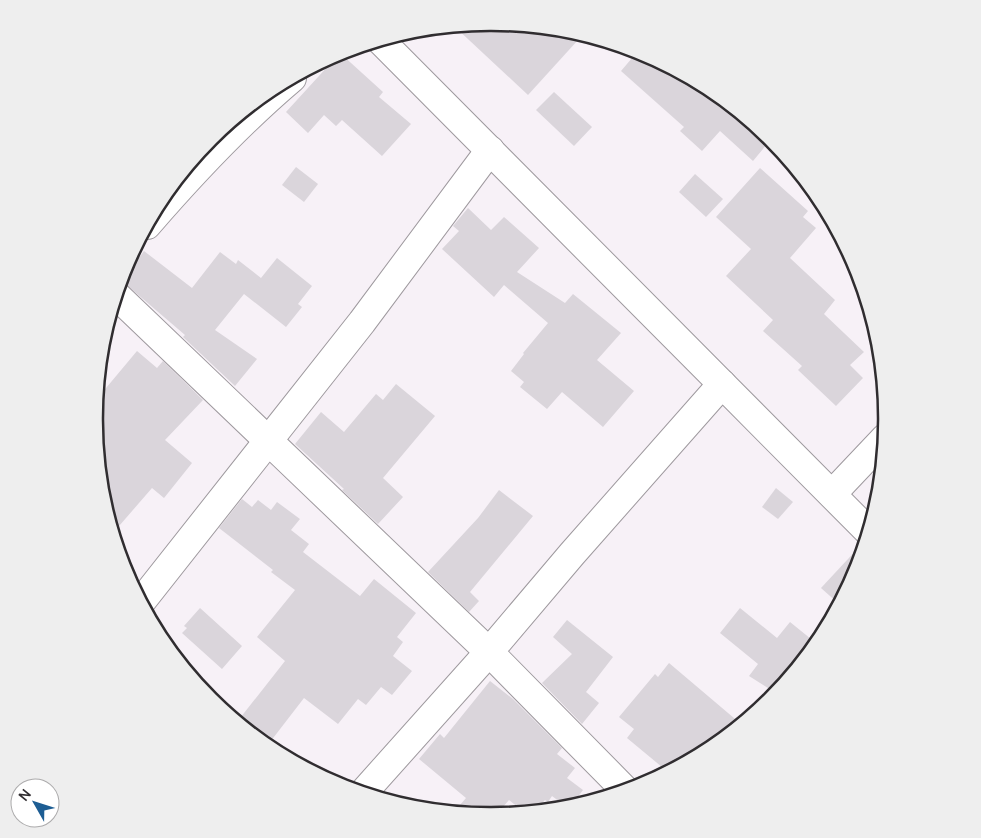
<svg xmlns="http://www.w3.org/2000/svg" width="981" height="838" font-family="Manrope,sans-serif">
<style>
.building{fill:#dad5db}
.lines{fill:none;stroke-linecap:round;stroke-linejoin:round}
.minor-casing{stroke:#9e999e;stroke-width:30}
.tertiary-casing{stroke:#9e999e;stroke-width:30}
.minor{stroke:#fff;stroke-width:28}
.tertiary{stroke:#fff;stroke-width:28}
.rim{fill:none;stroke:#302d30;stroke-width:2.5}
</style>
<rect width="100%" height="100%" fill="#f7f1f7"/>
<g class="building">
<polygon points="491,22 568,30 578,40 528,95 454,26"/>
<polygon points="638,51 698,82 767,144 753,161 720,131 702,151 680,131 684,127 621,71"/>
<polygon points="340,53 383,92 379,97 411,124 382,156 342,120 336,126 324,115 308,133 286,112"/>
<polygon points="554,92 592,127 574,146 536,110"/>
<polygon points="296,167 318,184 304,202 282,185"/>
<polygon points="760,168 808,211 803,217 816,228 790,258 835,300 824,314 864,352 850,365 863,378 836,406 798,370 802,366 763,331 773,320 726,276 751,249 716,217"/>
<polygon points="695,174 723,199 706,217 679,192"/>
<polygon points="468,208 491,230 504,217 539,248 517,272 565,303 573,294 621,333 597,360 634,391 603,427 562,392 547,409 520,387 524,382 511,371 524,354 523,353 548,323 504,285 494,297 442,249 459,231 453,226"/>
<polygon points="144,251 192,288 220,252 236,264 238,260 261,278 277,258 312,286 298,304 302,307 286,327 244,294 215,330 257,359 235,386 183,337 185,335 122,281"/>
<polygon points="137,351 157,368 163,361 203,400 165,440 192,463 164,498 152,488 113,533 102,496 94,419 96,400"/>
<polygon points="396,384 435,416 383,478 403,497 378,524 342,490 344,489 295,444 321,412 344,432 376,394 383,400"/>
<polygon points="776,488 793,502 778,519 762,507"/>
<polygon points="499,490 533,516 470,592 479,601 469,612 428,572 478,518"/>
<polygon points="242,499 252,507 258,500 271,510 277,502 300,519 291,530 309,544 303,552 360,596 374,579 416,613 397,637 403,642 393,656 412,671 392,695 381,687 366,705 358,699 338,724 304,698 267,746 237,722 285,661 257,637 295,590 271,572 273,570 219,528"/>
<polygon points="861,545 864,547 857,571 839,604 821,588"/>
<polygon points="200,608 242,646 222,669 182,633 187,628 184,626"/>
<polygon points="740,608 777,638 790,622 811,639 776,693 749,676 758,664 720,633"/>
<polygon points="567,620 613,657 586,692 599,703 582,724 542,683 572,654 553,637"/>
<polygon points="669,663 741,724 711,749 668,772 627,738 634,729 619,717 655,674 658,677"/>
<polygon points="490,681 513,699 562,748 557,754 575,768 567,778 583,790 570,807 568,808 552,796 548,802 545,800 535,811 524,812 509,800 496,815 454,812 466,798 419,759 440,734 444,738"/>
</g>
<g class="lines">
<defs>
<g id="minor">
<polyline points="380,40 722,384"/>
<path d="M147,225C192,173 240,122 292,78"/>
<polyline points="116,295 489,652 625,790"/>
<polyline points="832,494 885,438"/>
<polyline points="141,602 362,322 490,150"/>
</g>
<polyline id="tertiary" points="363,793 489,652 572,554 722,384 869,532"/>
</defs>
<use href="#minor" class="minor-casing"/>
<use href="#tertiary" class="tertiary-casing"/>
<use href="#minor" class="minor"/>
<use href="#tertiary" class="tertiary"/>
</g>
<path d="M0 0H981V838H0ZM490 31H491A387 387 0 0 1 878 418V420A387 387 0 0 1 491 807H490A387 387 0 0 1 103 420V418A387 387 0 0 1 490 31Z" fill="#eee" fill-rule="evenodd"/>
<path class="rim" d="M490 31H491A387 387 0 0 1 878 418V420A387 387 0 0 1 491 807H490A387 387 0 0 1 103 420V418A387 387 0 0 1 490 31Z"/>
<g transform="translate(35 803) rotate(309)"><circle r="24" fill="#ffffff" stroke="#acabac"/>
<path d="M0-4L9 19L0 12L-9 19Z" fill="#1d5d93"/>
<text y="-8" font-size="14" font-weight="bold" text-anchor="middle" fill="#302d30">N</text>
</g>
</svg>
